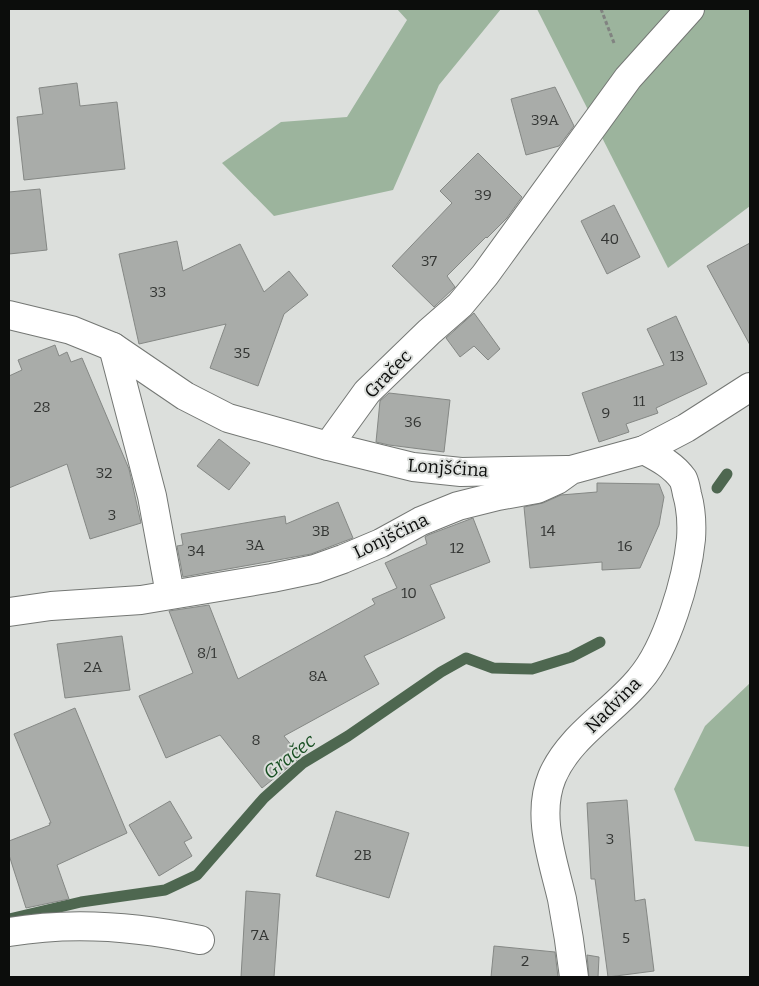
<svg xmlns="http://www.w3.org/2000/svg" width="759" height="986" font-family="Bitter,serif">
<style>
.green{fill:#9cb49d}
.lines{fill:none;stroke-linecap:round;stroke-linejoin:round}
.stream{stroke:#4e6750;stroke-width:11}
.building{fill:#a9aca9;stroke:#858885}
.minor-casing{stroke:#747774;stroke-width:30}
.path{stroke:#818381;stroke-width:3;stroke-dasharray:4 2.5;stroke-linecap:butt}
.minor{stroke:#fff;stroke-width:28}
.labels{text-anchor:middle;stroke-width:4;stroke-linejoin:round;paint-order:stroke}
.number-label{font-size:15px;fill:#333533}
.street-label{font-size:18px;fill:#0c0d0c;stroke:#dcdfdc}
.water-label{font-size:19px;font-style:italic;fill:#184f22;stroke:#dcdfdc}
</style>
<rect width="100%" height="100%" fill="#dcdfdc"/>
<g class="green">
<polygon points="397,9 501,9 439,85 393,190 274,216 222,163 281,122 347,117 407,20"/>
<polygon points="537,9 750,9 750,206 668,268"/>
<polygon points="750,683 750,847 695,841 674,789 705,726"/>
</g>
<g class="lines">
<g class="stream">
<polyline points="717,488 727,474"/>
<polyline points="9,919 81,902 165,890 197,875 264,798 303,763 348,736 441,672 466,658 493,668 532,669 571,657 600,642"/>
</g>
</g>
<g class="building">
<polygon points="77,83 80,106 117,102 125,169 24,180 17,117 43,114 39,88"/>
<polygon points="555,87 574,126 559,146 526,155 511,99"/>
<polygon points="478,153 522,197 507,218 487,238 486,237 447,276 455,287 434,307 392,266 452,203 440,191"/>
<polygon points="40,189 47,250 9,254 9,192"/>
<polygon points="614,205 640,257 607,274 581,221"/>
<polygon points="177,241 183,271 240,244 264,292 289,271 308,295 284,314 258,386 210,368 226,324 139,344 119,254"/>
<polygon points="750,243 750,345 707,266"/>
<polygon points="474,313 500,349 488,360 474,346 460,357 446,338"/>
<polygon points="676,316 707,384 656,408 658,413 626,424 629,432 599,442 582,393 664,365 647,329"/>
<polygon points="55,345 59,356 67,352 71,362 82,358 129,469 141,523 90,539 67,464 9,488 9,376 22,370 18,360"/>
<polygon points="389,393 450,400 444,452 389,445 376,442 380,401"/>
<polygon points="219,439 250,463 229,490 197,466"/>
<polygon points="597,483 659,484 664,497 659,525 640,568 602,570 602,562 530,568 524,507 543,503 561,495 597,492"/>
<polygon points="338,502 353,538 311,554 183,577 177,546 183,545 181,534 285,516 286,524"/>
<polygon points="473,518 490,562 430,585 445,618 364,656 379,684 284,736 301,757 262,788 220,735 166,758 139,696 193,673 169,611 209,605 238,679 375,604 372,599 397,588 385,563 427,544 425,537 428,535"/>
<polygon points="122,636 130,690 65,698 57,644"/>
<polygon points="75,708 127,833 57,865 69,899 26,908 9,855 9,841 50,825 49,823 51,823 14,734"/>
<polygon points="627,800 635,901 645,899 654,971 608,977 595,879 591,879 587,803"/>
<polygon points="170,801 192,838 184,842 192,856 159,876 129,825"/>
<polygon points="336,811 409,833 389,898 316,876"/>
<polygon points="246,891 280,894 274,977 241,977"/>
<polygon points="494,946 555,952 558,977 491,977"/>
<polygon points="587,955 599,957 598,977 589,977"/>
</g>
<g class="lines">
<defs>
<g id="minor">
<polyline points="9,315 71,330 113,347 185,396 228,418 328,446 413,467 461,472 567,470"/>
<polyline points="113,347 152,496 170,594"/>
<polyline points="328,446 367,392 429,332 460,305 485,275 628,78 690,9"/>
<polyline points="9,612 51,606 141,600 272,578 315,569 343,559 381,543 421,521 458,506 498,496 537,489 557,480 571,470 644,450 686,428 750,387"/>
<path d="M9,932C73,921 136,926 200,940"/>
<path d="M574,977C571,951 567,925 562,899C553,860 536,816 552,777C569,736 613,712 640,679C667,648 687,579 691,539C692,524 691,508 687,494C686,489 685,483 683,479C673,465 659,458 644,450"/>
</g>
</defs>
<use href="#minor" class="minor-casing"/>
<polyline class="path" points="601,9 614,43"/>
<use href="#minor" class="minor"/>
</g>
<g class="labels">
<g class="number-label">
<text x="545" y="125">39A</text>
<text x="483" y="200">39</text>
<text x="610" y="244">40</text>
<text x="429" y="266">37</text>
<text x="158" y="297">33</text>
<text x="242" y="358">35</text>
<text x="677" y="361">13</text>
<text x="639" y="406">11</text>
<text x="42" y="412">28</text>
<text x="606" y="418">9</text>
<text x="413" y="427">36</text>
<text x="104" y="478">32</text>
<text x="112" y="520">3</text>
<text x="321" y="536">3B</text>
<text x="548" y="536">14</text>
<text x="255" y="550">3A</text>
<text x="625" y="551">16</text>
<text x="457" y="553">12</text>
<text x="196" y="556">34</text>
<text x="409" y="598">10</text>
<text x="207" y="658">8/1</text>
<text x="93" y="672">2A</text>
<text x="318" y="681">8A</text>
<text x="256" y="745">8</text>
<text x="610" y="844">3</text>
<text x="363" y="860">2B</text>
<text x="260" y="940">7A</text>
<text x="626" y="943">5</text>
<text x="525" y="966">2</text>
</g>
<g class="street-label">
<text transform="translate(388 374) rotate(-46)" y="6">Gračec</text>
<text transform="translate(448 468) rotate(4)" y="6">Lonjšćina</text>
<text transform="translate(391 536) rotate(-26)" y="6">Lonjščina</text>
<text transform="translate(613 705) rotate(-45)" y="6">Nadvina</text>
</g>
<g class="water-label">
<text transform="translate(289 756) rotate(-38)" y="7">Gračec</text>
</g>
</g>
<rect width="759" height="986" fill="none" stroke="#0c0d0c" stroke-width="20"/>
</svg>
